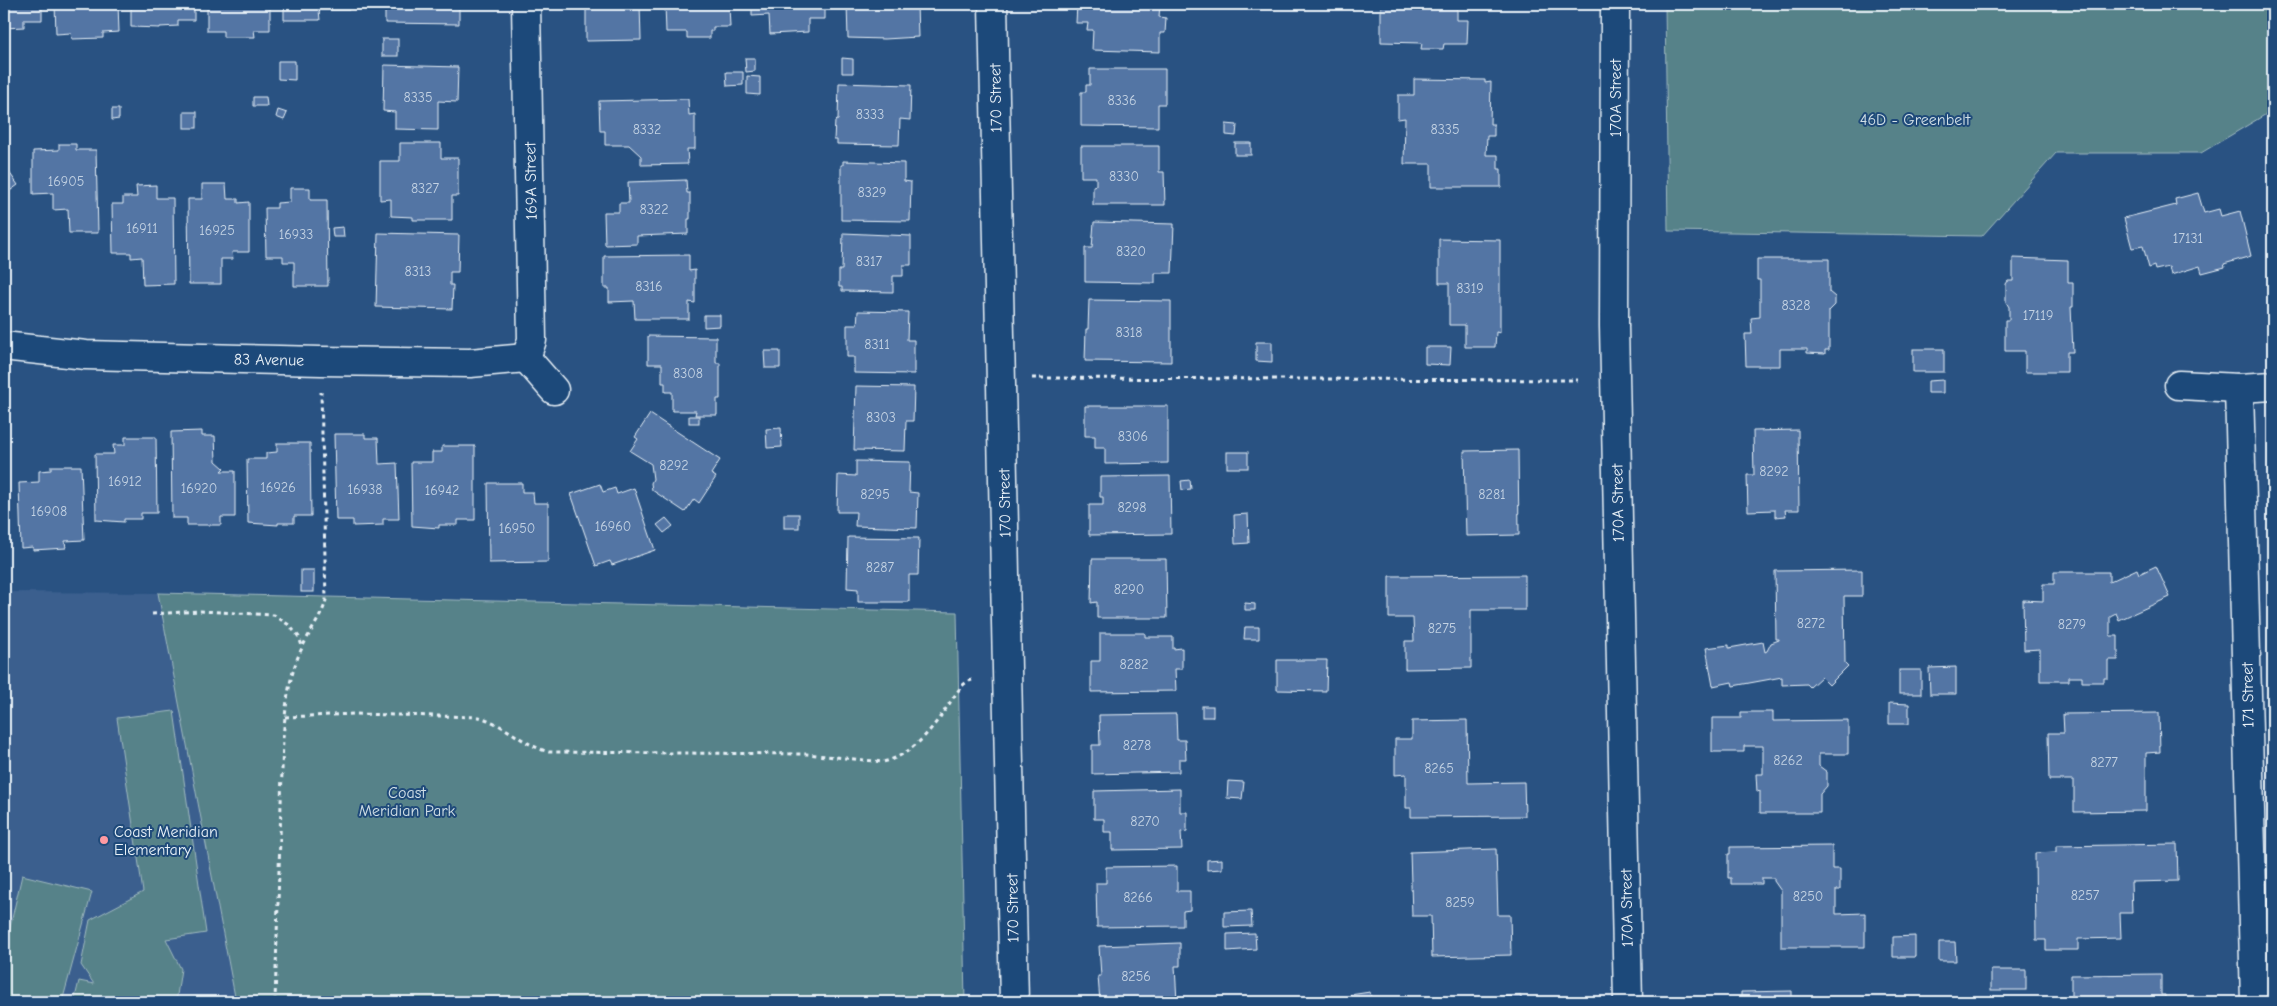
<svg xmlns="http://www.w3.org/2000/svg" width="2277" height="1006" font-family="'Comic Neue',sans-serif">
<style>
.built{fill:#3a5f8e}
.green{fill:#578289;stroke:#a0bac0}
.building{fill:#5375a4;stroke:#e8f1f8}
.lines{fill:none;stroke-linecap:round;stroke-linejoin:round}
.minor-casing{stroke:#e8f1f8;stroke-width:31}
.path{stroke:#e8f1f8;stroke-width:3;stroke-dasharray:4 4;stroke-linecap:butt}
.minor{stroke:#1f4a7a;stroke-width:28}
.poi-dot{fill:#ff9aa2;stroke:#1f4a7a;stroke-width:2}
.labels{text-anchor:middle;stroke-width:4;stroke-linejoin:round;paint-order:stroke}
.number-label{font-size:14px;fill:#c3d2e3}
.street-label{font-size:16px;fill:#e8f1f8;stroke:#1f4a7a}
.park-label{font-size:16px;fill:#d2e0e7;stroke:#1f4a7a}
.poi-label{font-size:16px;fill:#e8f1f8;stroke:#1f4a7a;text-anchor:start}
</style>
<rect width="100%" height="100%" fill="#295282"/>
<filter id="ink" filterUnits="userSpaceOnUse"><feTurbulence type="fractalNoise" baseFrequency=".02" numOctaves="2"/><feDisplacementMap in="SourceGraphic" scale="10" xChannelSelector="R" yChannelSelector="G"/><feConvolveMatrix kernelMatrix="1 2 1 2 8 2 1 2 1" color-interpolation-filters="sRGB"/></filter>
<g filter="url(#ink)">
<polygon class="built" points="4,592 158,593 236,1002 4,1002"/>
<g class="green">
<polygon points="1665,4 2273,4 2273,110 2201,153 2056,153 1982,236 1668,231"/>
<polygon points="158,593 957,612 965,1002 236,1002"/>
<polygon points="174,711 206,933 166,939 181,969 176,1002 74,1002 79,981 94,984 81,965 90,920 143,892 117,718"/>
<polygon points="22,875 92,892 62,1002 24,1002 4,997 4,953"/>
</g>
<g class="building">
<polygon points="4,4 42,4 42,20 24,20 24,27 4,28"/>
<polygon points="55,4 118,4 119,32 103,33 103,38 72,39 71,33 56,34"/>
<polygon points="131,4 194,4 194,20 178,20 178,26 160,27 160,28 131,27"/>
<polygon points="207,4 270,4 270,30 254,30 255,37 223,37 223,31 207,31"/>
<polygon points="284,4 349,4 349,10 319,10 320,20 284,20"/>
<polygon points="385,4 459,4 459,24 385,23"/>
<polygon points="586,4 640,4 641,40 586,41"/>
<polygon points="665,4 732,4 732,6 729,6 730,27 713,27 713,31 710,31 710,38 687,38 687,32 666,32"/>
<polygon points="752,4 825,4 825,19 808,19 808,32 770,34 769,15 752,16"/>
<polygon points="847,4 917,4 918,37 885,39 848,38"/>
<polygon points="1077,4 1160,4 1159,17 1166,18 1165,33 1160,33 1160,52 1092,50 1093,30 1087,30 1088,23 1076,23"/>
<polygon points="1381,4 1457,4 1457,20 1468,20 1467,44 1444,44 1443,49 1421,49 1422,43 1381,42"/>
<rect x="382" y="39" width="16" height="17"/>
<polygon points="745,58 755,58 755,71 746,72"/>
<polygon points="842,58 853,59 853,73 842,73"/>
<polygon points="278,61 295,61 295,80 278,79"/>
<polygon points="384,65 458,67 457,102 438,101 438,130 395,129 395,112 383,111"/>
<polygon points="1090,69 1165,69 1165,104 1158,104 1158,127 1081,126 1081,92 1086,92 1086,85 1090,85"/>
<polygon points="726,72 743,72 743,85 727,86"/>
<polygon points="747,76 760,77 760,95 747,94"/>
<polygon points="1414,79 1485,80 1485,83 1491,82 1490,124 1494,124 1494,136 1487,136 1486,155 1498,155 1498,169 1501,169 1501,187 1431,187 1431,164 1404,164 1405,118 1398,119 1398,95 1414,95"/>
<polygon points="839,83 911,85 910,120 900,119 899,145 837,144 837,140 834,140 835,121 838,120"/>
<polygon points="253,97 266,97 267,106 253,106"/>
<polygon points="688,99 689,115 695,114 695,149 687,149 688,164 641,165 641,156 629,145 605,145 605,131 600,131 599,101"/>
<polygon points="112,109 119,109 119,119 112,120"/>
<polygon points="278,110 287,113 284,120 276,117"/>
<rect x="184" y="112" width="13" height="16"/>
<polygon points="1226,124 1237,125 1236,136 1226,135"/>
<polygon points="400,143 441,143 441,158 458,158 458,196 452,196 452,220 413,220 413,217 391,216 391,199 380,200 380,161 400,161"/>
<rect x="1235" y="143" width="16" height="12"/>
<polygon points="59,144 76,144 76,150 96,150 98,233 69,233 68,209 53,210 53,193 33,194 33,151 59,150"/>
<polygon points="1081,146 1159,146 1159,172 1164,172 1165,205 1093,205 1093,186 1096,185 1096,177 1081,177"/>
<polygon points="843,161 904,163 904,181 911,182 910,221 841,220 841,165 843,165"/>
<polygon points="4,165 18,185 4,195"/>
<polygon points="686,180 687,193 690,193 690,219 688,219 688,234 637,236 637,244 605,245 604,212 619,212 619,203 629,203 628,182"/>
<polygon points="202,184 226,184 227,199 238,199 238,203 249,202 249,252 232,252 233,259 221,259 221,284 189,284 188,199 202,199"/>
<polygon points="156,185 156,198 173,198 174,284 143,285 142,257 131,258 131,253 113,253 112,204 123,204 123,197 137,197 136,186"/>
<polygon points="290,188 310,188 310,200 327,200 328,286 294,286 294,262 283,262 283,256 266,256 265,208 277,208 277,203 290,202"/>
<polygon points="2198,193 2204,213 2219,209 2221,216 2240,211 2251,256 2224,264 2225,267 2202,273 2200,266 2171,275 2169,267 2155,270 2154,266 2149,268 2143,246 2132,248 2124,218 2176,205 2175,199"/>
<polygon points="1094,222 1174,224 1172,273 1155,273 1155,283 1085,282 1085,248 1092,248"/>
<polygon points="343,227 344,237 333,237 332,228"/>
<polygon points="378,233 459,235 458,272 450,272 450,285 453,285 452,309 376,307"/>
<polygon points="843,233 911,236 911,265 903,265 903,276 893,276 893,292 842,291 842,287 839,287 839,270 842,270"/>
<polygon points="1439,239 1500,240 1500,333 1496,332 1495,347 1465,347 1465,325 1449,325 1449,283 1439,283"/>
<polygon points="689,255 689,271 695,270 695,303 689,302 689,319 635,319 634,301 609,302 609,288 604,288 604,256"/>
<polygon points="2013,258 2068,260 2068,283 2073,283 2073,307 2071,307 2073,352 2067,352 2067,372 2025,372 2025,351 2005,351 2005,320 2009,320 2009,307 2006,302 2006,284 2008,281 2013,281"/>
<polygon points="1757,259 1829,259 1829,292 1835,297 1835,305 1829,311 1829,350 1825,350 1825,354 1807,353 1807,349 1780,349 1780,366 1746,366 1745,334 1752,334 1751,318 1760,317 1760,280 1757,280"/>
<polygon points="1089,300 1171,301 1171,362 1085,361 1086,329 1088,329"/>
<polygon points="858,311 908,312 907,340 914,340 914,374 854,373 854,357 847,357 847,325 857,325"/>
<polygon points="704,315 720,315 720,326 704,327"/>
<polygon points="648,336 716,337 716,363 720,363 720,399 717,399 717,415 695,415 696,411 672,411 672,392 665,392 665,383 662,383 662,364 648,364"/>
<polygon points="1256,342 1272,342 1272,362 1256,361"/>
<polygon points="1425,347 1451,347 1450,365 1425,364"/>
<rect x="1913" y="349" width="31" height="23"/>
<polygon points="764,351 780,351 780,368 765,368"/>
<polygon points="1943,380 1943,393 1928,393 1928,381"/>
<polygon points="856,386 914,387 913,421 906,421 905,451 854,450"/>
<polygon points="1085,406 1168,406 1168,463 1105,464 1105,448 1095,448 1095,436 1085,436"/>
<polygon points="650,414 720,460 711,474 716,477 699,503 694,499 685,512 652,490 651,483 653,479 651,464 630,451 638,439 635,437"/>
<rect x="689" y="416" width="10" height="7"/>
<polygon points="781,428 782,447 767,448 766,429"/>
<polygon points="1798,430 1799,510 1785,510 1786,516 1775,517 1775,510 1748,511 1747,475 1754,475 1753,431"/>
<polygon points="202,431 202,436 215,436 216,461 224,468 221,471 235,471 235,517 221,517 221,525 187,525 187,518 172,518 171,432"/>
<polygon points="334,434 365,434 365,438 378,438 379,464 397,463 399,519 383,519 383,525 353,526 353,520 336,520"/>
<polygon points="125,437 156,437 157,513 141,513 141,519 124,519 124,522 96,520 95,454 114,454 113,445 125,445"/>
<polygon points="277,443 310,443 311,516 294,516 294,523 278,523 278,525 248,523 247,459 266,459 266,453 277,452"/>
<polygon points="442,446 475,446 475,520 458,520 458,525 439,525 439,528 412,526 411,462 432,462 432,452 442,452"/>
<polygon points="1518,450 1519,535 1466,536 1464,451"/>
<rect x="1227" y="452" width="21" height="16"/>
<polygon points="856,461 910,462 909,492 918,493 917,528 855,526 856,512 837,512 838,475 856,476"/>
<polygon points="51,466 81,466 84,540 65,541 66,548 33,550 33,547 21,548 19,483 39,482 39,471 51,470"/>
<polygon points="1170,476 1171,534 1089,535 1089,505 1103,505 1103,497 1100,497 1100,477"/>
<polygon points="1190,480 1191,489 1182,490 1181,481"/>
<polygon points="488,483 522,483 522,492 533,492 534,503 548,503 548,562 489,563"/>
<polygon points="600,484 603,492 615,488 617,494 634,488 655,550 612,565 610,561 596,566 571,494"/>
<rect x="784" y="514" width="15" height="14"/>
<polygon points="1248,514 1249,543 1235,544 1234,515"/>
<polygon points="666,518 673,526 664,533 657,525"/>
<polygon points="848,537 919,538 918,575 909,575 909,602 858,602 858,589 847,588"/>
<polygon points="1092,559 1166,559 1167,618 1097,618 1097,602 1091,603"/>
<polygon points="2156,566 2170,597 2119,620 2116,613 2110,616 2110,636 2118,636 2118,660 2108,660 2108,678 2104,678 2104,682 2082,682 2082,677 2069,677 2069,681 2040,681 2040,649 2024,650 2023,600 2043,601 2043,584 2054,584 2054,572 2109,572 2109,582 2137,569 2139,574"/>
<rect x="301" y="570" width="13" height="22"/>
<polygon points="1862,570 1862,596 1844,596 1845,663 1848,666 1829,685 1821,677 1810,687 1807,684 1782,685 1782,677 1733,686 1732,682 1713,686 1706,648 1729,645 1729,648 1763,642 1765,652 1767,651 1771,643 1779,640 1779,639 1776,639 1775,571"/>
<polygon points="1525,575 1525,610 1471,610 1471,668 1405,669 1405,641 1414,641 1413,618 1389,618 1389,576"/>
<polygon points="1245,603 1255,604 1255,610 1245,610"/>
<polygon points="1245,627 1259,627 1259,639 1244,639"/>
<polygon points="1100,633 1145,633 1145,637 1173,637 1173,649 1182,648 1182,669 1175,669 1176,691 1091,692 1091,661 1100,661"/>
<polygon points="1277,660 1327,660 1326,691 1277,690"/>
<polygon points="1956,667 1956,694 1930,694 1929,668"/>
<rect x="1899" y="670" width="22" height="24"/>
<polygon points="1889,703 1909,704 1909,724 1889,724"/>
<rect x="1202" y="706" width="11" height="11"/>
<polygon points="1741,712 1773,712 1773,721 1848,720 1848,754 1819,754 1819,766 1827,772 1827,786 1820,794 1820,813 1760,813 1760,791 1757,792 1756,774 1763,774 1763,746 1744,746 1744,752 1712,752 1712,718 1741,718"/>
<polygon points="2159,713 2160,752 2146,753 2146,811 2074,812 2074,780 2049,780 2048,733 2064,733 2063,714"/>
<polygon points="1176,714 1177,740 1185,740 1186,759 1179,759 1179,772 1092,774 1092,745 1100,745 1099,715"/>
<polygon points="1467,720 1468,783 1524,782 1525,816 1411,817 1411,808 1406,808 1406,774 1395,775 1395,739 1412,739 1412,721"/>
<polygon points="1228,781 1244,782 1242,799 1227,798"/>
<polygon points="1180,789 1180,812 1187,812 1187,831 1181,832 1182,849 1112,850 1112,832 1104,832 1104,819 1094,819 1094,791"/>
<polygon points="2177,844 2178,881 2131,882 2132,913 2120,913 2121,938 2078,939 2078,950 2046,950 2046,940 2036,940 2035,853 2056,852 2056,846"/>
<polygon points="1832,846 1832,869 1840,869 1840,890 1836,890 1836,914 1865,913 1865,947 1781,947 1781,891 1774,881 1774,878 1762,878 1762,884 1731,884 1731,878 1728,878 1728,854 1730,854 1730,847"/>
<polygon points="1496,849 1498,915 1510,915 1511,955 1432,957 1431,916 1412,916 1410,852"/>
<polygon points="1222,859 1222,869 1207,870 1207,860"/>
<polygon points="1177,866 1177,891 1190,891 1190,910 1183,911 1183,926 1097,927 1096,883 1106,883 1106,867"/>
<polygon points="1251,911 1252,926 1224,927 1224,912"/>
<polygon points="1255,933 1256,949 1227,951 1227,934"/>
<polygon points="1915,936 1915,957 1893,957 1893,937"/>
<polygon points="1939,942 1955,942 1956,961 1939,961"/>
<polygon points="1180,943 1180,966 1175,966 1177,1002 1100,1002 1098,976 1101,976 1099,946"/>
<rect x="1991" y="970" width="35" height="20"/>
<polygon points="2161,974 2161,995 2165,995 2165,1002 2071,1002 2071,975"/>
<polygon points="1792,991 1792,1001 1889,999 1889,1002 1741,1002 1741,992"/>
<polygon points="1370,992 1372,1002 1351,1002 1350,995"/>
<polygon points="1521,996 1521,1002 1478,1002 1478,997"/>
</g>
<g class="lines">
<defs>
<g id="minor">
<polyline points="993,4 1014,1002"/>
<polyline points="1615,4 1614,326 1628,1002"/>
<polyline points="12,347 86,355 321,361 470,363 526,358"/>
<polyline points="526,358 532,340 526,4"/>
<polyline points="526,358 554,390"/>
<polyline points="2179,385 2239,388 2273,386"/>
<polyline points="2239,388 2255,1002"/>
</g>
</defs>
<use href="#minor" class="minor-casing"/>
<g class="path">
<polyline points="1032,378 1578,380"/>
<polyline points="152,614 201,611 274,615 289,625 299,637 302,646"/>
<path d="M285,717L355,714L479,717C505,724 523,745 549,752L807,754L883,762C915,755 936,724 953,698C959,690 962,683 972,680"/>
<path d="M275,1002L283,738C286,706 288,677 302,648C309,632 322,617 326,600L321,392"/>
</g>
<use href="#minor" class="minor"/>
</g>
</g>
<circle class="poi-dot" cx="104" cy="840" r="5"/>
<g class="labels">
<g class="number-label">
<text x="418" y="102">8335</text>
<text x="1122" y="105">8336</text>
<text x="870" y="119">8333</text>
<text x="647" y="134">8332</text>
<text x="1445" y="134">8335</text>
<text x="1124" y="181">8330</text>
<text x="66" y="186">16905</text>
<text x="425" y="193">8327</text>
<text x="872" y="197">8329</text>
<text x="654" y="214">8322</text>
<text x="142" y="233">16911</text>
<text x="217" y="235">16925</text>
<text x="296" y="239">16933</text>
<text x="2188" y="243">17131</text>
<text x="1131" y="256">8320</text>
<text x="869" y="266">8317</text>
<text x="418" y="276">8313</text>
<text x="649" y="291">8316</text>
<text x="1470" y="293">8319</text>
<text x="1796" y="310">8328</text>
<text x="2038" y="320">17119</text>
<text x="1129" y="337">8318</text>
<text x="877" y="349">8311</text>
<text x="688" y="378">8308</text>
<text x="881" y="422">8303</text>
<text x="1133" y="441">8306</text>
<text x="674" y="470">8292</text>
<text x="1774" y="476">8292</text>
<text x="125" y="486">16912</text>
<text x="278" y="492">16926</text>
<text x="199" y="493">16920</text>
<text x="365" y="494">16938</text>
<text x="442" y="495">16942</text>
<text x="875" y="499">8295</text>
<text x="1492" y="499">8281</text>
<text x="1132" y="512">8298</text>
<text x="49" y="516">16908</text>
<text x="613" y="531">16960</text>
<text x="517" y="533">16950</text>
<text x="880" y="572">8287</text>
<text x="1129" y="594">8290</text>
<text x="1811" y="628">8272</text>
<text x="2072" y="629">8279</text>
<text x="1442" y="633">8275</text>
<text x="1134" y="669">8282</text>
<text x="1137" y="750">8278</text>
<text x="1788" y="765">8262</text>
<text x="2104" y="767">8277</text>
<text x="1439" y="773">8265</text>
<text x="1145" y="826">8270</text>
<text x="2085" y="900">8257</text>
<text x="1808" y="901">8250</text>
<text x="1138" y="902">8266</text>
<text x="1460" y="907">8259</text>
<text x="1136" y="981">8256</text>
</g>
<g class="street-label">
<text transform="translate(995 98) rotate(-91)" y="6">170 Street</text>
<text transform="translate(1615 98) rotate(-90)" y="6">170A Street</text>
<text transform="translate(530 181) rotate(-91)" y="6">169A Street</text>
<text transform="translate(269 359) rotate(1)" y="6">83 Avenue</text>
<text transform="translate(1004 503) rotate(-91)" y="6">170 Street</text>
<text transform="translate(1617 503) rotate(-91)" y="6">170A Street</text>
<text transform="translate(2247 695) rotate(-91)" y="6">171 Street</text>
<text transform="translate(1012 908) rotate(-91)" y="6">170 Street</text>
<text transform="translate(1626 908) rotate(-91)" y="6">170A Street</text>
</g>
<g class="park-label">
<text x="1915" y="125">46D - Greenbelt</text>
<text x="407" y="798">Coast<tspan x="407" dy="18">Meridian Park</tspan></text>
</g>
<g class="poi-label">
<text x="114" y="837">Coast Meridian<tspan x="114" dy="18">Elementary</tspan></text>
</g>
</g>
<rect width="2277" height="1006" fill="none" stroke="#1f4a7a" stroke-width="20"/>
<rect x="10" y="10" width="2257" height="986" fill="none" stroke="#e8f1f8" stroke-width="2" filter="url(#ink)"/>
</svg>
